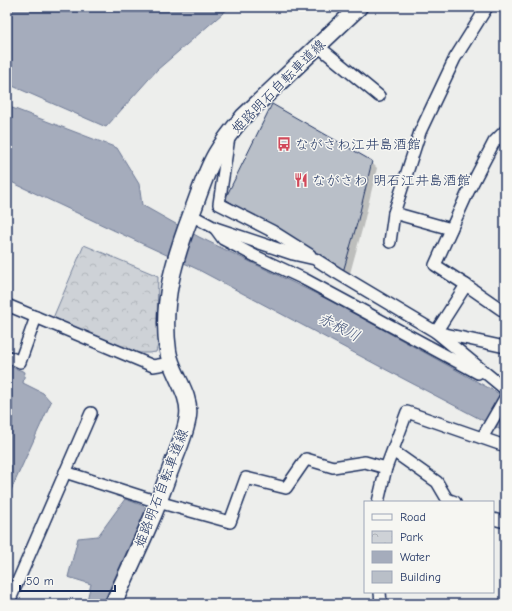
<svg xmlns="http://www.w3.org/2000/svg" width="512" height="611" font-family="'Comic Neue','Klee One',sans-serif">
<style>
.park{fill:url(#park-crowns);stroke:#74809a}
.water{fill:#a5acbc;stroke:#6e7a96}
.shadow{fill:#0003}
.building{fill:#b9bfc8;stroke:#1b2f5e}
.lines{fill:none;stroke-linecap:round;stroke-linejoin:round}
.street-casing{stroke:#1b2f5e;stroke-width:14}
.secondary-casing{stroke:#1b2f5e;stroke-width:19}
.street{stroke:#f6f6f2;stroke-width:11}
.secondary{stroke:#f6f6f2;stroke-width:16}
.labels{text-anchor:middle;stroke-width:3;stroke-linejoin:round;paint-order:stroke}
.street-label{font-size:14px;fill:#1b2f5e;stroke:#f6f6f2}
.poi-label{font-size:14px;fill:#1b2f5e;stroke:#f6f6f2;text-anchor:start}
.water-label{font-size:15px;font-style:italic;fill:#44547a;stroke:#f6f6f2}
</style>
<defs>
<pattern id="park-crowns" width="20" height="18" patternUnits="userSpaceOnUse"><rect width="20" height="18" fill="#ced2d7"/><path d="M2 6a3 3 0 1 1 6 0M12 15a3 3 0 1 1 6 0" fill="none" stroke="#b0b5bb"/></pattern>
</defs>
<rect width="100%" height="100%" fill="#edeeec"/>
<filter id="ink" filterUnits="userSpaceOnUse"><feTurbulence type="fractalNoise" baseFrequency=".025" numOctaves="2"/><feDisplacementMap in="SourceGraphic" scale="8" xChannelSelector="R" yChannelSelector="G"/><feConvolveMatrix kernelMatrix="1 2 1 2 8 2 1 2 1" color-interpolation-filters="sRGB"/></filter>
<g filter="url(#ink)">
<polygon class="park" points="84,245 158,276 157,324 159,341 156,352 149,353 138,353 53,318"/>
<g class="water">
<polygon points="7,7 230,7 157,70 106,127 8,84 7,87"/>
<polygon points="7,106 117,148 139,184 142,205 199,237 331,301 505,397 505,432 379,366 197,269 145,245 7,180"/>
<polygon points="7,365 25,372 23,383 43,393 51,402 7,499"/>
<polygon points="125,499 144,506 146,509 103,604 86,604 91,584 68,577 78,538 98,536"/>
</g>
<polygon class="shadow" points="371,162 377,168 363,226 349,277 232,202 232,204 226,199"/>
<polygon class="building" points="272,104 372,161 358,220 343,272 225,199"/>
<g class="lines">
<defs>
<g id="street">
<polyline points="318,46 379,96"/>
<polyline points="505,131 494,142 468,192 435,265 466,285 436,332 505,389"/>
<polyline points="229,137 219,204 272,231 310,255"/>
<polyline points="394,213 451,229"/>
<polyline points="191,215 215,228 293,254 315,259 337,273 436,332 505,347"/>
<polyline points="215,228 223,239 257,257 304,279 478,373"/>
<polyline points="390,242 394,213 420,132 455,58 487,7"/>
<polyline points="466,285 505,312"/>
<polyline points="7,305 153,366 171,363"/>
<polyline points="7,356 20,362 36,317"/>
<polyline points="482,438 505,398"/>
<polyline points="393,451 437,482 447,499 455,502"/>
<polyline points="65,472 158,502 230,522 246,478 286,488 306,459 333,467 365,462 386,468"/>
<polyline points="378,502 386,468 407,412 505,446"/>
<polyline points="493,519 505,522"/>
<polyline points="380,592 381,604"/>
<polyline points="8,604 91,413"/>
</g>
<path id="secondary" d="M113,604C127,574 141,544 154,513C160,498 165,483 171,468C177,452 186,433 188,416C191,393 171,373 168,351C161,302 174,260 191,215C199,195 205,173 216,154C224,140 233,129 243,117L359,7"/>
</defs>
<use href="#street" class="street-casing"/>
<use href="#secondary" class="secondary-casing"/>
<use href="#street" class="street"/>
<use href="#secondary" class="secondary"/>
</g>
</g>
<defs>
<symbol id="bus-bare" viewBox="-9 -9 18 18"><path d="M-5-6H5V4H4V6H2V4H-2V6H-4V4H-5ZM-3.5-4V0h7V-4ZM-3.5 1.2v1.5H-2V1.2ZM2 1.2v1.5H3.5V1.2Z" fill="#d1495b" stroke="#f6f6f2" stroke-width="2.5" paint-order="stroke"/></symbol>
<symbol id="restaurant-bare" viewBox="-9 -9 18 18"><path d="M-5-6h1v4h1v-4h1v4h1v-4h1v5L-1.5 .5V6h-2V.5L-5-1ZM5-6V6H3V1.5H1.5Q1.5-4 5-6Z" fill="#d1495b" stroke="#f6f6f2" stroke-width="2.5" paint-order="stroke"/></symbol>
</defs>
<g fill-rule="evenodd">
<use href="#bus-bare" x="274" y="134" width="20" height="20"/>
<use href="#restaurant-bare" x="291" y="170" width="20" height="20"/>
</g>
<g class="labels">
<g class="street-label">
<text transform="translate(278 86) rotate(-45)" y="5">姫路明石自転車道線</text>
<text transform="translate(161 488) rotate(-69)" y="5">姫路明石自転車道線</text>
</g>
<g class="poi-label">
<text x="295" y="149">ながさわ江井島酒館</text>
<text x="312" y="185">ながさわ 明石江井島酒館</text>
</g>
<g class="water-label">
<text transform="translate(339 327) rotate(27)" y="5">赤根川</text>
</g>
</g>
<rect width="512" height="611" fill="none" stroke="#f6f6f2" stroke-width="24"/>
<rect x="12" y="12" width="488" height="587" fill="none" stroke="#1b2f5e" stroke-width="1.5" filter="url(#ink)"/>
<rect x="364" y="501" width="130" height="92" fill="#f6f6f2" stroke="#9ea6b7"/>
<rect x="372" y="514" width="20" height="6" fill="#f6f6f2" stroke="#9ea6b7"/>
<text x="400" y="521" font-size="12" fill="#1b2f5e">Road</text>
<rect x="372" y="531" width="20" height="12" fill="url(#park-crowns)" stroke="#9ea6b7"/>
<text x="400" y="541" font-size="12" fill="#1b2f5e">Park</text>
<rect x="372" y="551" width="20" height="12" fill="#a5acbc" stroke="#9ea6b7"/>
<text x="400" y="561" font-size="12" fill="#1b2f5e">Water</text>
<rect x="372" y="571" width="20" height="12" fill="#b9bfc8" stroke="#9ea6b7"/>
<text x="400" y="581" font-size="12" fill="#1b2f5e">Building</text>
<path d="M20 585v6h95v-6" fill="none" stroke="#1b2f5e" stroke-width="2"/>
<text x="26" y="585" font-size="12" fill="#1b2f5e" stroke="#f6f6f2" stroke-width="3" paint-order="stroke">50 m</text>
</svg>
